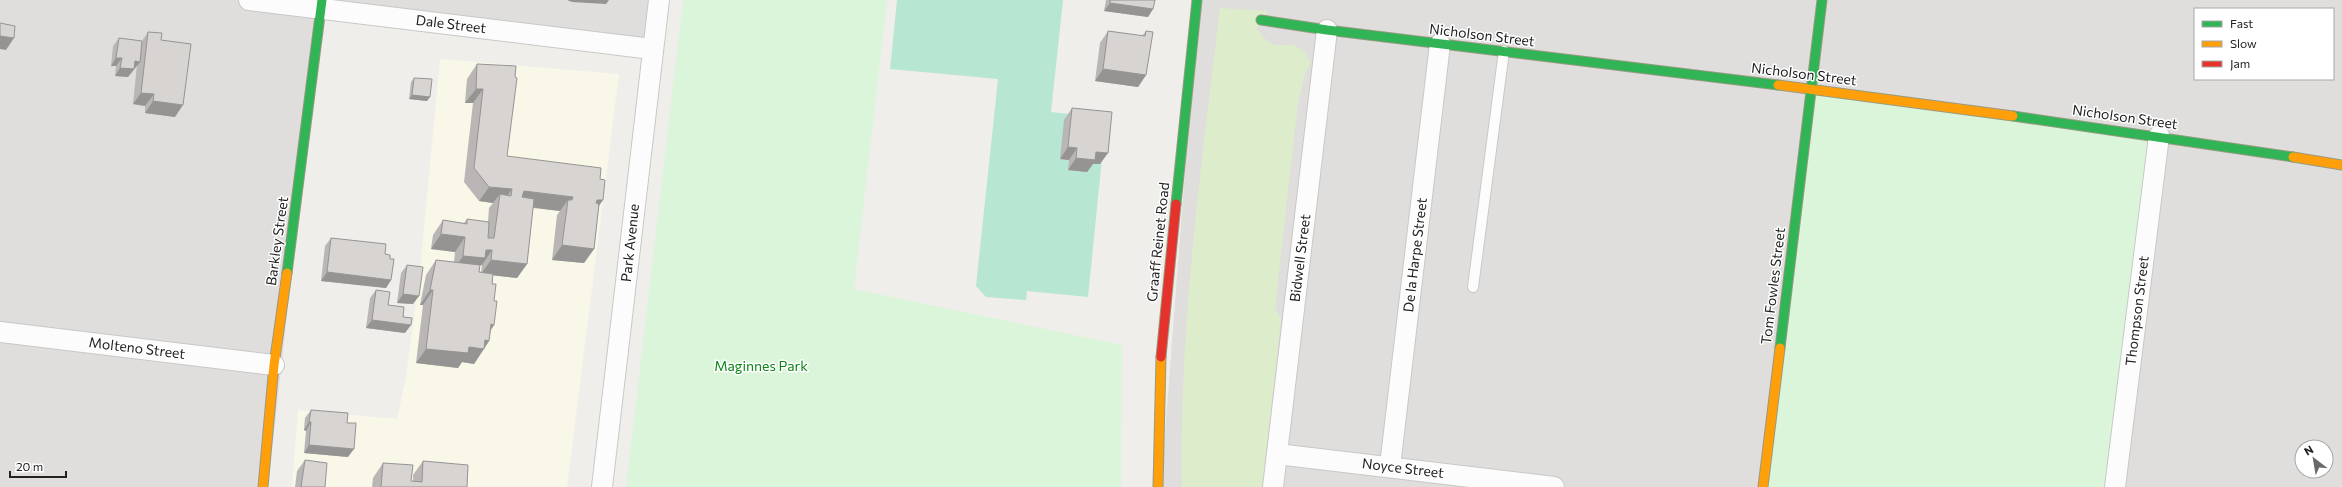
<svg xmlns="http://www.w3.org/2000/svg" width="2342" height="487" font-family="Commissioner,sans-serif">
<style>
.residential{fill:#dfdedc;fill-rule:evenodd}
.education{fill:#f8f7e8}
.grass{fill:#ddeccb}
.park{fill:#daf5da}
.pitch{fill:#b7e6d2}
.lines{fill:none;stroke-linecap:round;stroke-linejoin:round}
.lane-casing{stroke:#c9c8c7;stroke-width:12}
.street-casing{stroke:#c9c8c7;stroke-width:22}
.fast-casing{stroke:#999a82;stroke-width:11}
.slow-casing{stroke:#999a82;stroke-width:11}
.jam-casing{stroke:#999a82;stroke-width:11}
.lane{stroke:#fdfcfc;stroke-width:10}
.street{stroke:#fdfcfc;stroke-width:20}
.fast{stroke:#30b455;stroke-width:9}
.slow{stroke:#ff9f0a;stroke-width:9}
.jam{stroke:#e5322d;stroke-width:9}
.wall{fill:#b9b6b5;fill-rule:evenodd}
.shaded-wall{fill:#969493}
.building{fill:#d7d4d2;stroke:#969493}
.labels{text-anchor:middle;stroke-width:3;stroke-linejoin:round;paint-order:stroke}
.street-label{font-size:14px;fill:#222;stroke:#fff}
.park-label{font-size:14px;fill:#0c8416;stroke:#fff}
</style>
<rect width="100%" height="100%" fill="#f0eeeb"/>
<g class="residential">
<polygon points="0,0 659,0 652,49 321,9 268,487 0,487"/>
<path d="M1198,0H2342V487H1161ZM2195,9H2333V79H2195ZM2302,447H2326V471H2302Z"/>
</g>
<polygon class="education" points="440,59 619,74 567,487 292,487 298,410 397,419 406,377 420,271"/>
<path class="grass" d="M1220,8L1268,11L1257,29C1277,57 1282,37 1301,49C1305,52 1308,58 1311,62L1305,74L1298,102L1275,308L1281,319L1263,487H1182C1179,327 1201,167 1220,8Z"/>
<g class="park">
<polygon points="683,0 887,0 854,289 1122,345 1121,487 626,487"/>
<polygon points="1811,89 2159,136 2115,487 1763,487"/>
</g>
<polygon class="pitch" points="897,0 1063,0 1051,112 1106,118 1088,297 1027,291 1026,300 986,297 976,286 998,79 890,69"/>
<g class="lines">
<defs>
<polyline id="lane" points="1473,287 1504,51"/>
<g id="street">
<polyline points="249,0 652,49"/>
<polyline points="0,332 274,365"/>
<polyline points="1277,454 1554,487"/>
<polyline points="1390,466 1440,44"/>
<polyline points="602,487 659,0"/>
<polyline points="1273,487 1327,30"/>
<polyline points="2115,487 2159,136"/>
</g>
<g id="fast">
<polyline points="1261,20 1327,30 1778,85"/>
<polyline points="2013,116 2293,157"/>
<polyline points="1176,204 1197,0"/>
<polyline points="287,273 322,0"/>
<polyline points="1780,348 1822,0"/>
</g>
<g id="slow">
<polyline points="1778,85 2013,116"/>
<polyline points="2293,157 2342,165"/>
<polyline points="263,487 274,365 287,273"/>
<polyline points="1158,487 1161,357"/>
<polyline points="1763,487 1780,348"/>
</g>
<polyline id="jam" points="1161,357 1176,204"/>
</defs>
<use href="#lane" class="lane-casing"/>
<use href="#street" class="street-casing"/>
<use href="#fast" class="fast-casing"/>
<use href="#slow" class="slow-casing"/>
<use href="#jam" class="jam-casing"/>
<use href="#lane" class="lane"/>
<use href="#street" class="street"/>
<use href="#fast" class="fast"/>
<use href="#slow" class="slow"/>
<use href="#jam" class="jam"/>
</g>
<g class="wall">
<polygon points="1106,0 1155,0 1153,9 1148,17 1104,11"/>
<polygon points="1108,31 1142,36 1146,31 1146,75 1138,87 1095,81 1100,43"/>
<polygon points="148,32 161,40 175,117 145,113 145,106 133,104 137,65 128,77 115,76 116,66 111,66 113,46 119,38 142,41"/>
<path d="M477,64L507,156L600,179L599,206L594,249L584,263L552,260L557,215L560,211L533,208L527,264L517,278L493,275L492,284L494,301V325L491,330L489,341L474,364L462,362L458,368L416,363L423,305H420L426,275L436,260L454,262L455,252L431,249L433,235L443,220L464,223L467,219L488,222L489,208L493,203L479,201L464,182L473,103H465L467,79ZM480,265H482L481,273L479,272Z"/>
<polygon points="414,78 430,97 427,101 409,99 411,82"/>
<polygon points="1072,108 1100,164 1093,164 1087,172 1068,170 1069,160 1060,159 1064,120"/>
<polygon points="331,238 385,254 390,259 391,280 386,288 321,281 325,246"/>
<polygon points="407,265 413,304 397,303 401,273"/>
<polygon points="376,290 388,305 403,317 405,333 366,328 370,298"/>
<polygon points="311,410 347,423 348,457 304,453 306,431 304,430 305,418"/>
<polygon points="305,460 325,487 295,487 297,471"/>
<polygon points="423,461 467,487 372,487 373,478 383,463 411,481 413,482 413,475"/>
</g>
<g class="shaded-wall">
<polygon points="567,0 609,0 606,4 572,2"/>
<polygon points="1110,3 1153,9 1148,17 1104,11"/>
<polygon points="0,36 14,38 6,50 0,49"/>
<polygon points="116,58 122,58 116,66 111,66"/>
<polygon points="135,61 140,62 128,77 115,76 120,68"/>
<polygon points="1103,69 1146,75 1138,87 1095,81"/>
<polygon points="476,89 483,89 473,103 465,103"/>
<polygon points="141,93 154,94 145,106 133,104"/>
<polygon points="412,95 430,97 427,101 409,99"/>
<polygon points="153,101 183,105 175,117 145,113"/>
<polygon points="1068,147 1077,148 1069,160 1060,159"/>
<polygon points="1096,152 1108,153 1100,164 1093,164 1087,172 1068,170 1076,158"/>
<polygon points="489,187 512,189 502,204 500,194 493,203 479,201"/>
<polygon points="524,191 573,197 567,205 568,200 560,211 514,205"/>
<polygon points="597,200 603,200 593,215"/>
<polygon points="441,234 465,237 455,252 431,249"/>
<polygon points="562,245 594,249 584,263 552,260"/>
<polygon points="486,250 492,250 482,265 453,271 463,256"/>
<polygon points="491,260 527,264 517,278 481,274"/>
<polygon points="327,272 391,280 386,288 321,281"/>
<polygon points="430,290 433,290 423,305 420,305"/>
<polygon points="403,294 419,296 413,304 397,303"/>
<polygon points="372,320 411,325 405,333 366,328"/>
<polygon points="491,324 494,325 484,339"/>
<polygon points="485,340 489,341 474,364 462,362 458,368 416,363 426,349 469,347"/>
<polygon points="309,422 311,422 306,431 304,430"/>
<polygon points="309,445 354,449 348,457 304,453"/>
</g>
<g class="building">
<polygon points="1110,0 1155,0 1153,9 1110,3"/>
<polygon points="0,23 15,26 14,38 0,36"/>
<polygon points="1108,31 1145,36 1146,31 1153,32 1146,75 1103,69"/>
<polygon points="148,32 162,33 161,40 191,44 183,105 153,101 154,94 141,93"/>
<polygon points="119,38 142,41 140,62 135,61 134,69 120,68 122,58 116,58"/>
<polygon points="477,64 516,66 515,77 517,78 507,156 601,168 600,179 605,180 603,200 597,200 596,203 599,204 594,249 562,245 568,200 572,200 573,197 524,191 522,197 534,199 527,264 491,260 492,250 486,250 485,258 463,256 465,237 441,234 443,220 467,224 467,219 489,222 488,238 494,238 500,194 511,196 512,189 489,187 474,168 483,89 476,89"/>
<polygon points="414,78 432,79 430,97 412,95"/>
<polygon points="1072,108 1112,112 1108,153 1096,152 1095,160 1076,158 1077,148 1068,147"/>
<polygon points="331,238 386,244 385,254 390,255 390,259 394,259 391,280 327,272"/>
<polygon points="436,260 480,265 479,272 493,274 492,284 496,284 494,301 497,301 494,325 491,324 489,341 485,340 484,349 469,347 468,353 426,349 433,290 430,290"/>
<polygon points="407,265 423,267 419,296 403,294"/>
<polygon points="376,290 390,292 388,305 404,307 403,317 412,318 411,325 372,320"/>
<polygon points="311,410 348,413 347,423 356,423 354,449 309,445 311,422 309,422"/>
<polygon points="305,460 327,463 325,487 301,487"/>
<polygon points="423,461 468,465 467,487 381,487 383,463 413,465 411,481 422,482"/>
</g>
<g class="labels">
<g class="street-label">
<text transform="translate(451 24) rotate(7)" y="5">Dale Street</text>
<text transform="translate(1482 35) rotate(7)" y="5">Nicholson Street</text>
<text transform="translate(1804 74) rotate(7)" y="5">Nicholson Street</text>
<text transform="translate(2125 117) rotate(8)" y="5">Nicholson Street</text>
<text transform="translate(277 241) rotate(-82)" y="5">Barkley Street</text>
<text transform="translate(1158 242) rotate(-84)" y="5">Graaff Reinet Road</text>
<text transform="translate(630 243) rotate(-84)" y="5">Park Avenue</text>
<text transform="translate(1415 255) rotate(-83)" y="5">De la Harpe Street</text>
<text transform="translate(1300 258) rotate(-83)" y="5">Bidwell Street</text>
<text transform="translate(1773 286) rotate(-83)" y="5">Tom Fowles Street</text>
<text transform="translate(2137 311) rotate(-83)" y="5">Thompson Street</text>
<text transform="translate(137 348) rotate(7)" y="5">Molteno Street</text>
<text transform="translate(1403 468) rotate(7)" y="5">Noyce Street</text>
</g>
<g class="park-label">
<text x="761" y="371">Maginnes Park</text>
</g>
</g>
<rect x="2194" y="8" width="140" height="72" fill="#ffffff" stroke="#a7a7a7"/>
<rect x="2202" y="21" width="20" height="6" fill="#30b455" stroke="#a7a7a7"/>
<text x="2230" y="28" font-size="12" fill="#222222">Fast</text>
<rect x="2202" y="41" width="20" height="6" fill="#ff9f0a" stroke="#a7a7a7"/>
<text x="2230" y="48" font-size="12" fill="#222222">Slow</text>
<rect x="2202" y="61" width="20" height="6" fill="#e5322d" stroke="#a7a7a7"/>
<text x="2230" y="68" font-size="12" fill="#222222">Jam</text>
<g transform="translate(2314 459) rotate(329)"><circle r="19" fill="#ffffff" stroke="#a7a7a7"/>
<path d="M0-3L7 15L0 10L-7 15Z" fill="#6a6968"/>
<text y="-6" font-size="11" font-weight="bold" text-anchor="middle" fill="#222222">N</text>
</g>
<path d="M10 471v6h56v-6" fill="none" stroke="#222222" stroke-width="2"/>
<text x="16" y="471" font-size="12" fill="#222222" stroke="#ffffff" stroke-width="3" paint-order="stroke">20 m</text>
</svg>
